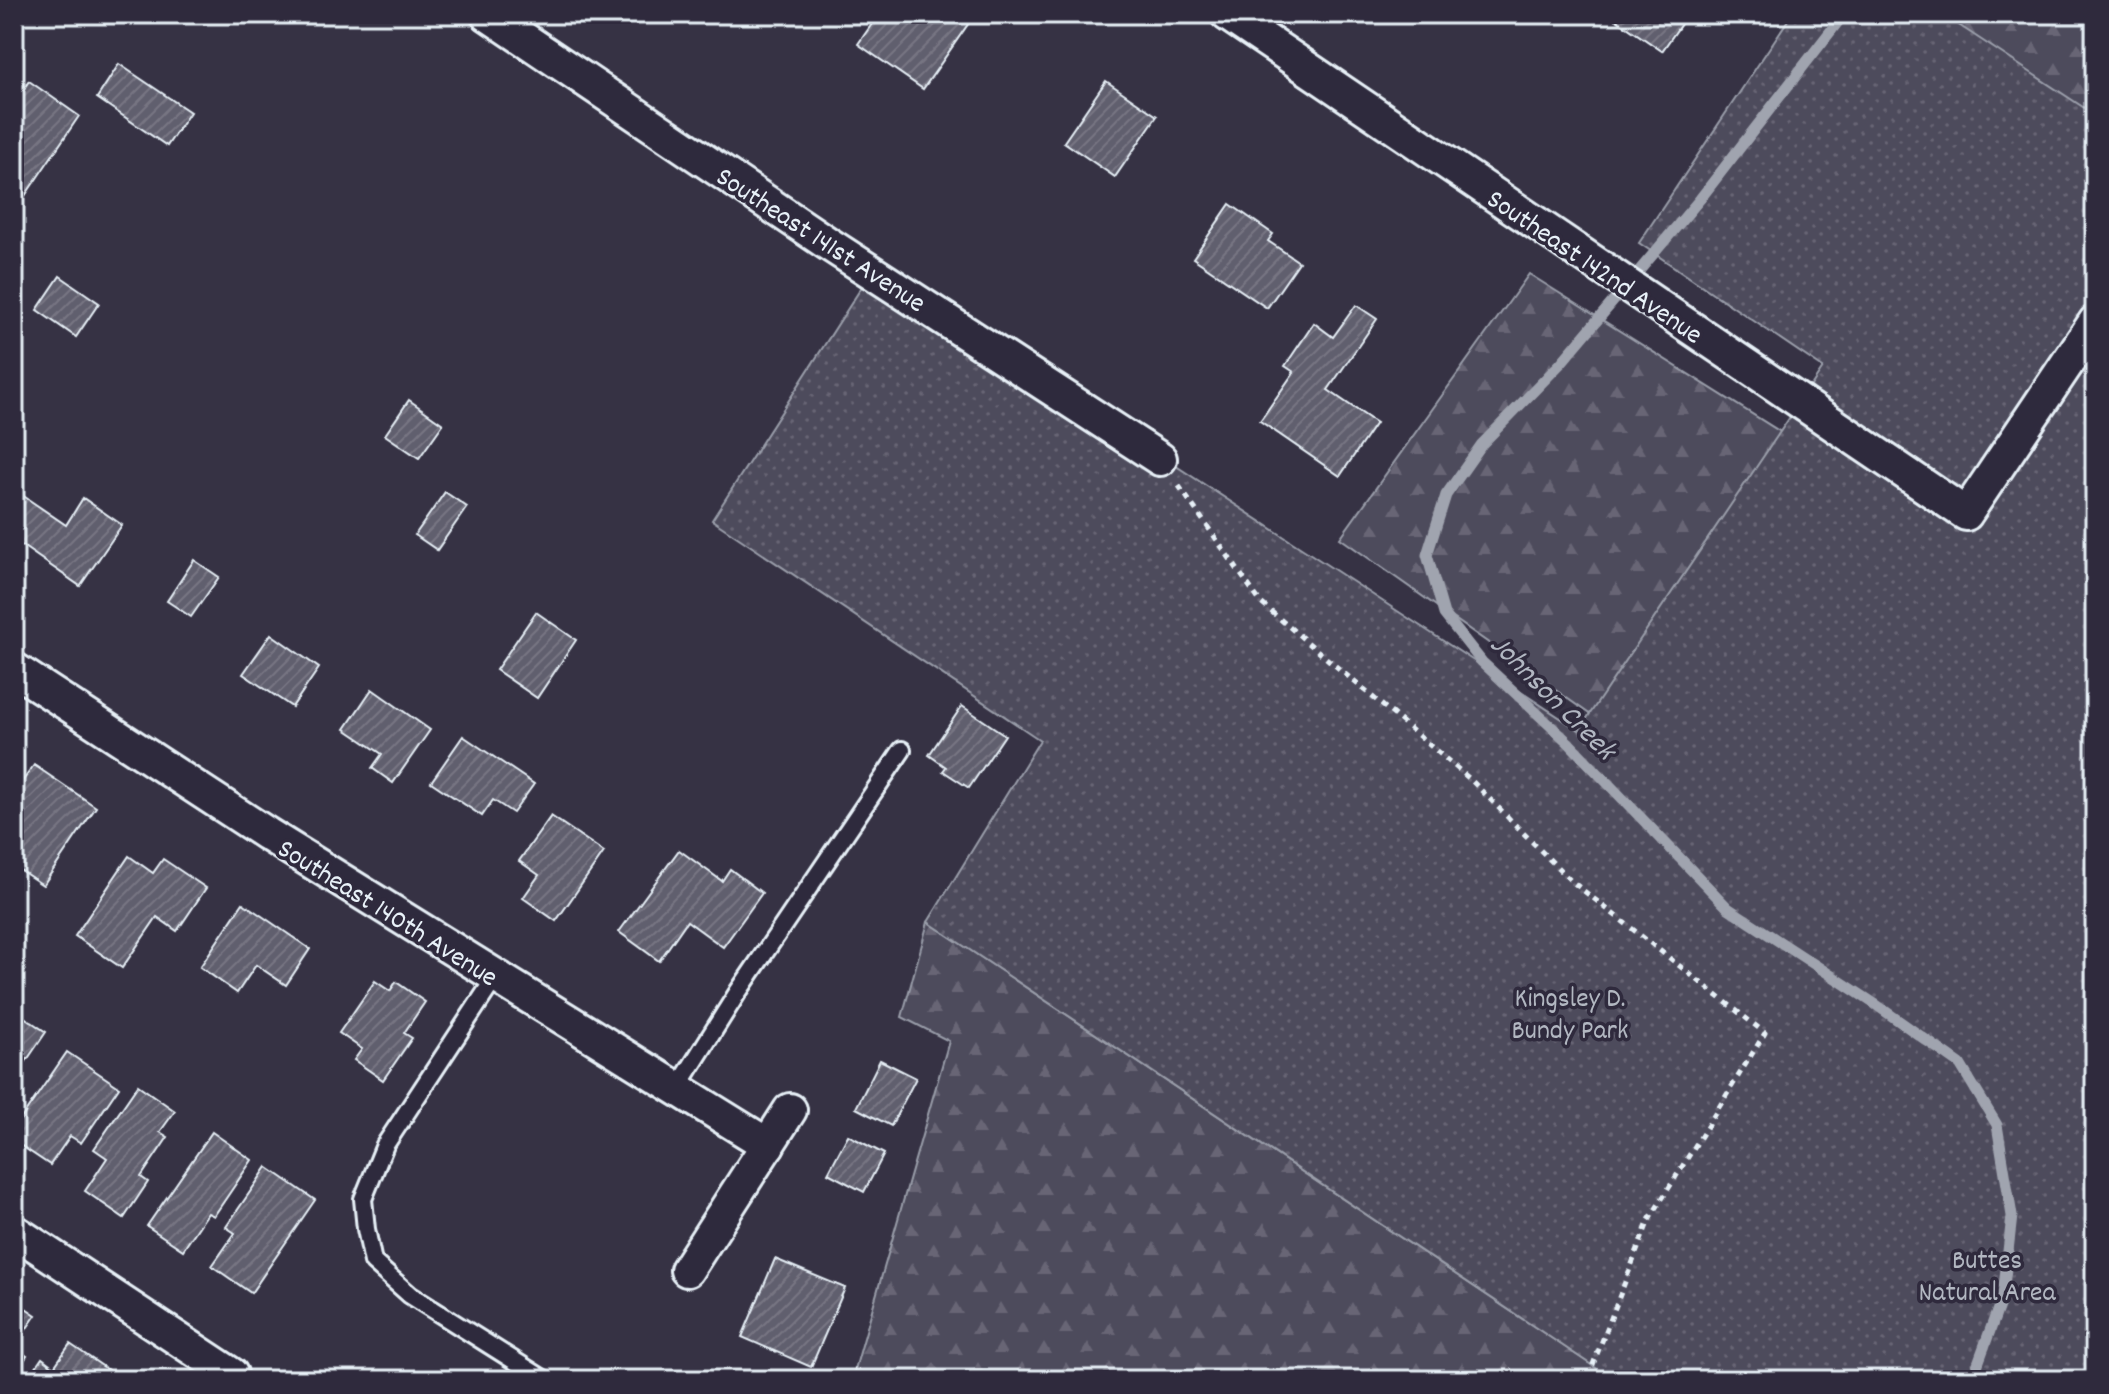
<svg xmlns="http://www.w3.org/2000/svg" width="2109" height="1394" font-family="Dekko,sans-serif">
<style>
.forest{fill:url(#forest-firs);stroke:#9a9eaa;stroke-width:2}
.park{fill:url(#park-dots);stroke:#9a9eaa;stroke-width:2}
.lines{fill:none;stroke-linecap:round;stroke-linejoin:round}
.stream{stroke:#a0a4af;stroke-width:11}
.building{fill:url(#building-hatch);stroke:#e8f1f8;stroke-width:2}
.service-casing{stroke:#e8f1f8;stroke-width:22}
.minor-casing{stroke:#e8f1f8;stroke-width:38}
.path{stroke:#e8f1f8;stroke-width:5;stroke-dasharray:6 6;stroke-linecap:butt}
.service{stroke:#2f2a3d;stroke-width:16}
.minor{stroke:#2f2a3d;stroke-width:32}
.labels{text-anchor:middle;stroke-width:7;stroke-linejoin:round;paint-order:stroke}
.street-label{font-size:28px;fill:#e8f1f8;stroke:#2f2a3d}
.park-label{font-size:28px;fill:#b2b7c1;stroke:#2f2a3d}
.water-label{font-size:30px;font-style:italic;fill:#b2b7c2;stroke:#2f2a3d}
</style>
<defs>
<pattern id="forest-firs" width="22" height="20" patternUnits="userSpaceOnUse" patternTransform="scale(2)"><rect width="22" height="20" fill="#4d4b5c"/><path d="M5 1l3.5 6h-7zM16 11l3.5 6h-7z" fill="#676574"/></pattern>
<pattern id="park-dots" width="8" height="8" patternUnits="userSpaceOnUse" patternTransform="scale(2)"><rect width="8" height="8" fill="#4d4b5c"/><path d="M2 2h.1M6 6h.1" fill="none" stroke="#676574" stroke-width="1.8" stroke-linecap="round"/></pattern>
<pattern id="building-hatch" width="6" height="6" patternUnits="userSpaceOnUse" patternTransform="scale(2)"><rect width="6" height="6" fill="#605e6e"/><path d="M-1 1l2-2M0 6l6-6M5 7l2-2" fill="none" stroke="#777683"/></pattern>
</defs>
<rect width="100%" height="100%" fill="#363244"/>
<filter id="ink" filterUnits="userSpaceOnUse"><feTurbulence type="fractalNoise" baseFrequency=".0125" numOctaves="2"/><feDisplacementMap in="SourceGraphic" scale="16" xChannelSelector="R" yChannelSelector="G"/><feConvolveMatrix kernelMatrix="1 2 1 2 8 2 1 2 1" color-interpolation-filters="sRGB"/></filter>
<g filter="url(#ink)">
<g class="forest">
<polygon points="1854,14 2095,14 2095,1380 2027,1023 1340,538 1529,274 1975,554"/>
<polygon points="928,922 1614,1380 852,1380 949,1041 902,1017"/>
</g>
<polygon class="park" points="1792,14 1942,14 2095,115 2095,1380 1614,1380 928,922 1040,740 712,520 874,268 1579,730 1823,368 1639,243"/>
<g class="lines">
<polyline class="stream" points="1844,14 1700,199 1561,363 1482,444 1446,495 1427,555 1444,614 1482,662 1568,742 1728,908 1875,1004 1960,1064 1997,1125 2012,1216 2003,1295 1972,1380"/>
</g>
<g class="building">
<polygon points="879,14 968,14 973,17 923,89 858,44"/>
<polygon points="1608,14 1688,14 1662,51"/>
<polygon points="119,64 190,112 167,146 97,98"/>
<polygon points="29,81 79,116 14,212 14,103"/>
<polygon points="1106,81 1157,116 1115,177 1064,142"/>
<polygon points="1230,204 1273,234 1268,241 1299,262 1267,308 1193,258"/>
<polygon points="60,276 99,303 76,337 37,310"/>
<polygon points="1356,305 1377,319 1328,390 1376,423 1340,476 1260,421 1294,372 1285,366 1314,323 1333,337"/>
<polygon points="409,400 443,424 419,458 385,435"/>
<polygon points="445,492 467,507 437,550 415,535"/>
<polygon points="19,493 66,525 83,498 122,525 80,586 14,540 14,500"/>
<polygon points="194,560 219,577 191,617 167,601"/>
<polygon points="536,612 576,640 537,698 496,670"/>
<polygon points="271,634 319,668 292,707 243,674"/>
<polygon points="372,689 430,730 393,783 372,768 382,754 345,729"/>
<polygon points="962,706 1005,735 969,788 943,771 946,767 929,755"/>
<polygon points="463,736 534,784 513,813 493,800 482,816 431,782"/>
<polygon points="34,765 96,807 43,885 14,866 14,793"/>
<polygon points="551,816 604,852 556,921 523,898 539,875 519,861"/>
<polygon points="679,850 722,881 730,869 762,893 723,947 687,921 659,961 619,932"/>
<polygon points="129,856 153,873 163,859 206,888 177,931 157,917 122,968 75,936"/>
<polygon points="243,903 310,949 286,985 256,965 237,993 200,967"/>
<polygon points="375,981 390,991 396,982 425,1002 404,1033 412,1038 383,1080 354,1060 362,1049 339,1033"/>
<polygon points="14,1010 46,1032 14,1079"/>
<polygon points="67,1052 119,1087 81,1143 70,1136 50,1165 14,1141 14,1129"/>
<polygon points="880,1060 916,1078 891,1126 856,1108"/>
<polygon points="138,1085 175,1111 160,1132 168,1137 141,1177 148,1182 124,1218 85,1191 107,1158 94,1149"/>
<polygon points="212,1132 252,1160 214,1216 208,1213 183,1250 147,1226"/>
<polygon points="848,1135 884,1154 864,1192 828,1173"/>
<polygon points="267,1167 315,1200 251,1293 212,1266 235,1233 226,1227"/>
<polygon points="775,1259 845,1288 811,1367 742,1337"/>
<polygon points="14,1300 36,1315 14,1347 27,1356 14,1375"/>
<polygon points="70,1344 114,1374 110,1380 27,1380 42,1358 54,1367"/>
</g>
<g class="lines">
<defs>
<g id="service">
<polyline points="495,978 385,1145 363,1199 366,1229 373,1262 410,1295 545,1380"/>
<polyline points="677,1089 738,992 902,750"/>
</g>
<g id="minor">
<polyline points="487,14 827,243 1160,459"/>
<polyline points="1227,14 1966,514 2095,322"/>
<polyline points="14,669 267,834 768,1145"/>
<polyline points="14,1231 231,1374"/>
<polyline points="687,1270 790,1110"/>
</g>
</defs>
<use href="#service" class="service-casing"/>
<use href="#minor" class="minor-casing"/>
<polyline class="path" points="1179,486 1261,603 1471,780 1570,880 1765,1033 1649,1220 1587,1380"/>
<use href="#service" class="service"/>
<use href="#minor" class="minor"/>
</g>
</g>
<g class="labels">
<g class="street-label">
<text transform="translate(822 238) rotate(33)" y="10">Southeast 141st Avenue</text>
<text transform="translate(1596 265) rotate(34)" y="10">Southeast 142nd Avenue</text>
<text transform="translate(389 911) rotate(32)" y="10">Southeast 140th Avenue</text>
</g>
<g class="park-label">
<text x="1570" y="1006">Kingsley D.<tspan x="1570" dy="32">Bundy Park</tspan></text>
<text x="1987" y="1268">Buttes<tspan x="1987" dy="32">Natural Area</tspan></text>
</g>
<g class="water-label">
<text transform="translate(1554 696) rotate(45)" y="10">Johnson Creek</text>
</g>
</g>
<rect width="2109" height="1394" fill="none" stroke="#2f2a3d" stroke-width="48"/>
<rect x="24" y="24" width="2061" height="1346" fill="none" stroke="#e8f1f8" stroke-width="3" filter="url(#ink)"/>
</svg>
